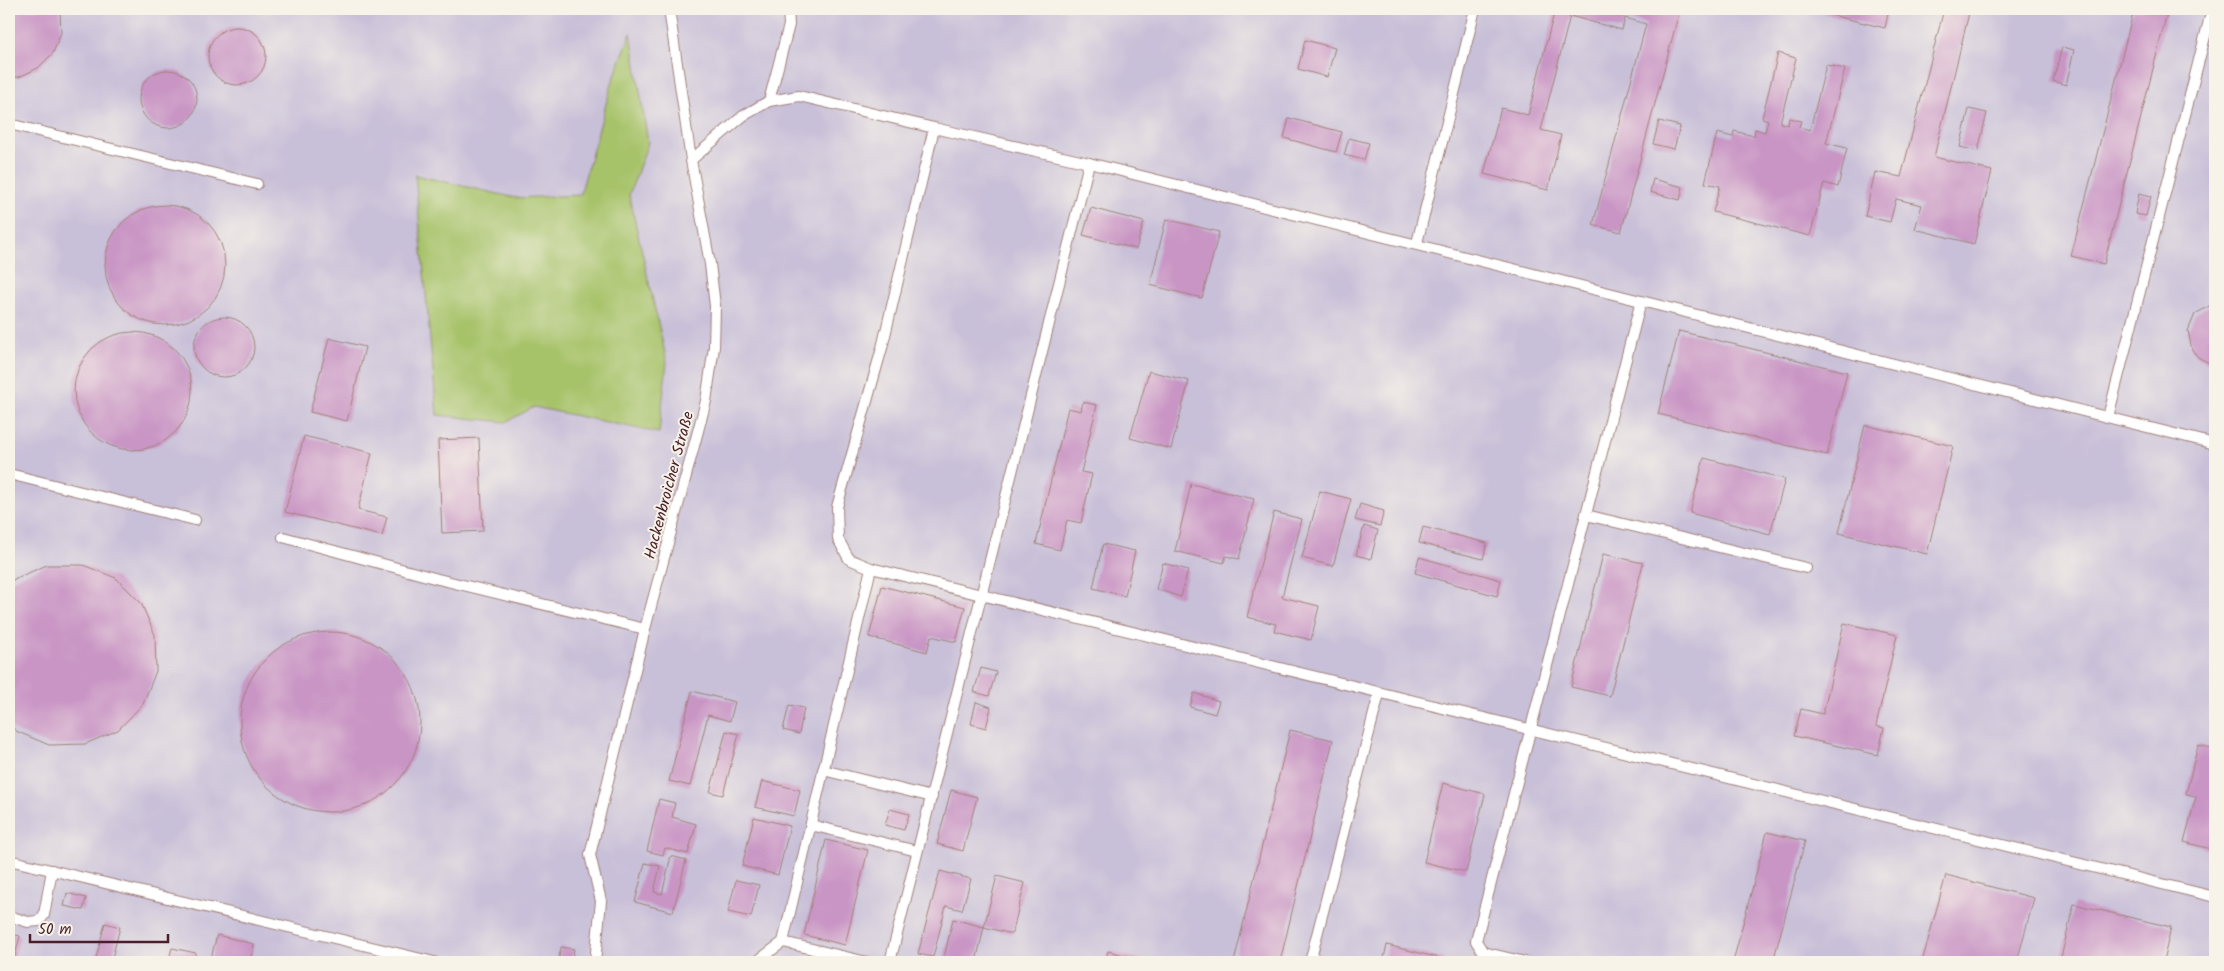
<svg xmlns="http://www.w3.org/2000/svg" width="2224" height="971" font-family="Kalam,sans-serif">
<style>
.industrial{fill:#c8bfd8}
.green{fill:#a7c36a;stroke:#78714a}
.building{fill:#c995c5}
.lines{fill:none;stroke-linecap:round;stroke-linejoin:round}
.service-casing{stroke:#a0807a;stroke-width:12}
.service{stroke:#fff;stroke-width:10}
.labels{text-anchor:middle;stroke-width:4;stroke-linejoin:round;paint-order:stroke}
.street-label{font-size:16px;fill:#4a1f2b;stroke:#f7f3e8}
</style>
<rect width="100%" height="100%" fill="#f7f3e8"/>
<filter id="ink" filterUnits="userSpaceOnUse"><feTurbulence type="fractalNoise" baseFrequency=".02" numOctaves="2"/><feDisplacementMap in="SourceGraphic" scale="10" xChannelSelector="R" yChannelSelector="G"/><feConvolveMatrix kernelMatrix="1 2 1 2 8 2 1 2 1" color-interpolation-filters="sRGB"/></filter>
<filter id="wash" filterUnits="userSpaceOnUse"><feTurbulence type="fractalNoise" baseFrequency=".0096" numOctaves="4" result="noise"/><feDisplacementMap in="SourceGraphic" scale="20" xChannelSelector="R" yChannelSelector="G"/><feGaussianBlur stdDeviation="1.12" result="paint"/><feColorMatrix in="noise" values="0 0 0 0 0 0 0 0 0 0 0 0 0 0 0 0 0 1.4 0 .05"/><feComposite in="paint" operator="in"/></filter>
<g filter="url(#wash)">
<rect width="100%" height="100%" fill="#f5e1c9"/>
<rect class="industrial" x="9" y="9" width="2206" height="953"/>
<polygon class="green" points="631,33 648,143 629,195 667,362 659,433 534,407 506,422 437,415 415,175 516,198 580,195 612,83"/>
<g id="blocks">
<g class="building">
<polygon points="9,9 59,9 60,12 61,33 53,53 38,68 19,77 9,77"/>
<polygon points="1555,9 1680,9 1621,232 1593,225 1646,24 1625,18 1622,30 1570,16 1541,130 1561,135 1548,190 1484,174 1501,108 1528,115"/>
<polygon points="1806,9 1889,9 1885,28"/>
<polygon points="1944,9 1970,9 1934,157 1992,171 1974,244 1915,229 1922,205 1896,199 1890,222 1865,216 1875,172 1901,177"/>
<polygon points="2134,9 2168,9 2104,264 2071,256"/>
<circle cx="237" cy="56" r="29"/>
<polygon points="1305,40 1335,48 1327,77 1298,69"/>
<polygon points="2062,47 2074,50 2066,85 2053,81"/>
<polygon points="1778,53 1796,58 1780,123 1788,125 1789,118 1801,121 1799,127 1810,130 1826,65 1845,69 1826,143 1847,148 1838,187 1824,183 1810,236 1713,212 1720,186 1705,183 1717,133 1733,137 1734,131 1754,136 1755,129 1765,132 1768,120 1762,118"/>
<circle cx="168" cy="99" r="29"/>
<polygon points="1969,109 1987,113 1978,151 1960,147"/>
<polygon points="1289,118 1342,132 1336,152 1284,138"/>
<polygon points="1659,121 1680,126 1674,149 1653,144"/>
<polygon points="1349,138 1369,143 1364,160 1344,155"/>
<polygon points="1653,179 1683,187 1680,200 1650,192"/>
<polygon points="2139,193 2151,196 2146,216 2135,214"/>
<circle cx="165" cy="265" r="60"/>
<polygon points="1091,208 1144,222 1136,249 1083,235"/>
<polygon points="1166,219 1219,232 1202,298 1150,285"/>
<polygon points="2211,305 2215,305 2215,364 2207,362 2198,357 2192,350 2188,331 2195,314"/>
<circle cx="224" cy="347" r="30"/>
<polygon points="1679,331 1847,372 1827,455 1658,414"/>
<circle cx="133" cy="391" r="59"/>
<polygon points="329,338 365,347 347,421 310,412"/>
<polygon points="1149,371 1189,381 1171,449 1130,438"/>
<polygon points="1083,402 1097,405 1081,472 1092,474 1081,523 1067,520 1060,550 1036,544 1068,408 1081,411"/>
<polygon points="1865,425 1953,446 1927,554 1839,533"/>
<polygon points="304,436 372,453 358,510 387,517 382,536 285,512"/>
<polygon points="479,438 483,531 442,533 438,440"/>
<polygon points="1704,458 1785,479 1770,534 1690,513"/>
<polygon points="1191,484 1254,499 1239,559 1226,556 1224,563 1175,551"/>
<polygon points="1320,491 1351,499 1333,566 1302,558"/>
<polygon points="1360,504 1384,511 1380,526 1355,520"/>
<polygon points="1274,512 1302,519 1282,597 1319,606 1311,640 1274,631 1276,624 1247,617"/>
<polygon points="1364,526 1378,530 1371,559 1356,555"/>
<polygon points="1423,527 1487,543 1483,559 1419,543"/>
<polygon points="1103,544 1135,551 1125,596 1093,588"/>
<polygon points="1603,554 1643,563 1610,696 1571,687"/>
<polygon points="1419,557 1501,580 1497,596 1415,573"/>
<polygon points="1163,563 1188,570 1181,597 1156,589"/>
<polygon points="47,565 83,565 116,578 141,603 155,635 156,671 143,704 118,730 85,744 49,745 16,731 9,724 9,585 14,579"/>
<polygon points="882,586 965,607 956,642 931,636 927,652 869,637"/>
<polygon points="1844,623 1897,635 1876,726 1884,728 1878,755 1794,736 1801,709 1823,714"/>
<circle cx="330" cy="722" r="90"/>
<polygon points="981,668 996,672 989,696 974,692"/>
<polygon points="692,691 735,702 730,721 708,715 690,786 669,781"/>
<polygon points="1194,693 1219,701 1215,714 1190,707"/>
<polygon points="976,702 991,707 986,728 971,724"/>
<polygon points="789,705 804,708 799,734 783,730"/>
<polygon points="1290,730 1333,740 1280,962 1234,962"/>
<polygon points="726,731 739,734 723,795 710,792"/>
<polygon points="2198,745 2215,749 2215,850 2184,842 2196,796 2186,794"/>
<polygon points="762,781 800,790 794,816 755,807"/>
<polygon points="1443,783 1485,794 1466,872 1424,862"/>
<polygon points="951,790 977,797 963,851 937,844"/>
<polygon points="659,799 675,803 672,817 696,824 688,854 665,848 663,855 647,851"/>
<polygon points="890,809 909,814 904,830 885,825"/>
<polygon points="754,817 790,826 778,875 742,866"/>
<polygon points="1767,832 1805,841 1773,962 1733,962"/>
<polygon points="826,840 868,850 845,945 804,935"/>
<polygon points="671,856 686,860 673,912 635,902 645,863 660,866 654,892 662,894"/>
<polygon points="940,871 971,879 962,910 946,906 933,957 918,954"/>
<polygon points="1946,875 2034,898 2017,962 1922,962"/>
<polygon points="997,876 1025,883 1012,934 984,927"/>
<polygon points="736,880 759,885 751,917 728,912"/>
<polygon points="67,893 86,898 83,910 64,906"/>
<polygon points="2074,904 2171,927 2163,962 2060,962"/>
<polygon points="953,919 984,927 976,962 943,962"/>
<polygon points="105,923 120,927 111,962 95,962"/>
<polygon points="9,933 20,936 14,960 9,959"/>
<polygon points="217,935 254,944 250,962 210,962"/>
<polygon points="1387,945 1444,959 1443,962 1383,962"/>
<polygon points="561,947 574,949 572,962 558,962"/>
<polygon points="172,948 196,953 194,962 168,962"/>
<polygon points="1108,951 1152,962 1105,962"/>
</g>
</g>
</g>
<g filter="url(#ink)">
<use href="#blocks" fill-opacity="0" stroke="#a0807a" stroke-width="1"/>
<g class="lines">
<defs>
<g id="service">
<polyline points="769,101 789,25 788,9"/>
<polyline points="9,124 257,184"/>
<polyline points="691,160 743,116 769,101 799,96 934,128"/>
<polyline points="1417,243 1475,9"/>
<polyline points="1641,301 1089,163 934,128 882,348 837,507 838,539 849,559 871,568 2215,897"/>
<polyline points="2108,417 2212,9"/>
<polyline points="9,474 195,520"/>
<polyline points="1586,515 1806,568"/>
<polyline points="283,537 438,579 645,629"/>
<polyline points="823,770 932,797"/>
<polyline points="811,825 917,851"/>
<polyline points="9,860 434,962"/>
<polyline points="9,916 28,922 39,921 44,915 52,870"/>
<polyline points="783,942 867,962"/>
<polyline points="595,962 601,901 590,855 645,629 706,401 714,347 715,306 710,264 691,160 669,9"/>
<polyline points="756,962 783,942 871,568"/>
<polyline points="890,962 1089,163"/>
<polyline points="1310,962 1379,694"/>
<polyline points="1525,962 1483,952 1476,941 1641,301 2215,444"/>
</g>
</defs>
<use href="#service" class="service-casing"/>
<use href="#service" class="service"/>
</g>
</g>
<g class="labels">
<g class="street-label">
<text transform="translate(668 485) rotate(-75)" y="6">Hackenbroicher Straße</text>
</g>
</g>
<rect width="2224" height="971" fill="none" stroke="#f7f3e8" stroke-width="30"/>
<path d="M30 934v8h138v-8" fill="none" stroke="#4a1f2b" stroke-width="2.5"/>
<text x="38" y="934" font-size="15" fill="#4a1f2b" stroke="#f7f3e8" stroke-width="4" paint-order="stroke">50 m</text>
</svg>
